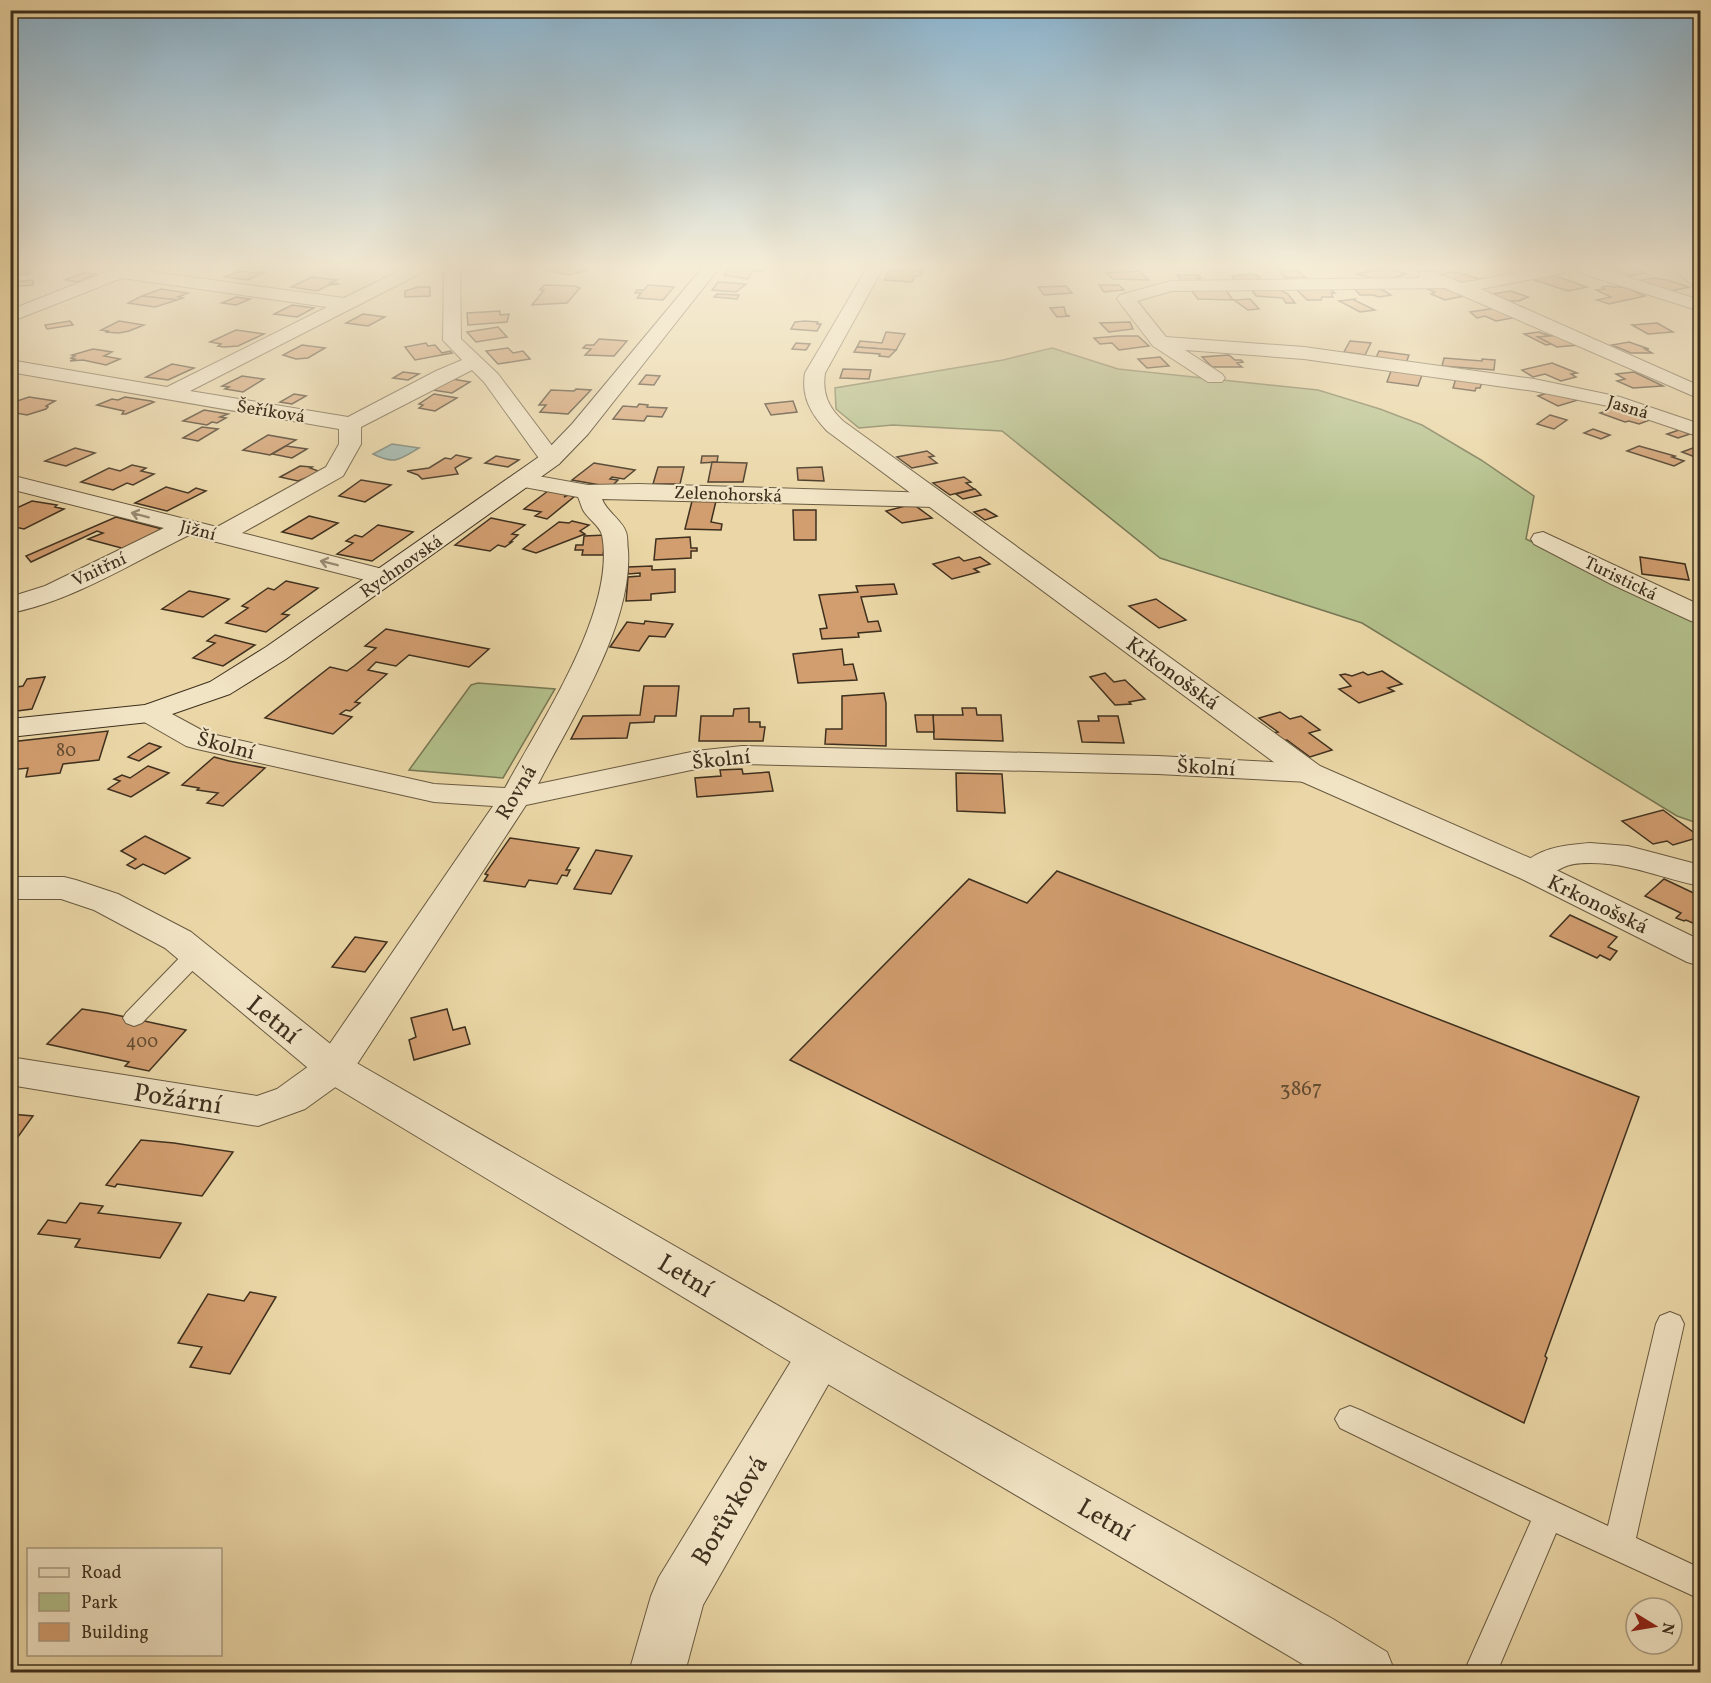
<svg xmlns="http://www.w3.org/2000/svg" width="1711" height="1683" font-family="Vollkorn,serif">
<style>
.green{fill:#b2bf8a;stroke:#787854;stroke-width:1.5}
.water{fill:#9bb7b1;stroke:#768176;stroke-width:1.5}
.building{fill:#d29e70;stroke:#3e301e;stroke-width:1.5}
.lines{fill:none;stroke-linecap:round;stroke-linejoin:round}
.service-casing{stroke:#695a40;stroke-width:2}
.minor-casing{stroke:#695a40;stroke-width:2}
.tertiary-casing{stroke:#695a40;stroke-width:2}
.secondary-casing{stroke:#3e301e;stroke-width:2}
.service{fill:#f1e4c5;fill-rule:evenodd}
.minor{fill:#f1e4c5;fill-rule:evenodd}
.tertiary{fill:#f1e4c5;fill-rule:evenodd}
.secondary{fill:#f1e4c5;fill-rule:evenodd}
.oneway{stroke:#988a72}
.labels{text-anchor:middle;stroke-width:4.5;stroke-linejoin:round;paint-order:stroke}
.far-street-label{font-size:18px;fill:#3e301e;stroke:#f1e4c5}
.number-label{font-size:18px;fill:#634c32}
.street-label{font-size:21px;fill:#3e301e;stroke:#f1e4c5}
.near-number-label{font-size:21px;fill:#634c32}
.near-street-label{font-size:26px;fill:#3e301e;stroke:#f1e4c5}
</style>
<rect width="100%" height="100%" fill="#ead6a6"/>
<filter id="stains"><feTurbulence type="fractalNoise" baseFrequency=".00333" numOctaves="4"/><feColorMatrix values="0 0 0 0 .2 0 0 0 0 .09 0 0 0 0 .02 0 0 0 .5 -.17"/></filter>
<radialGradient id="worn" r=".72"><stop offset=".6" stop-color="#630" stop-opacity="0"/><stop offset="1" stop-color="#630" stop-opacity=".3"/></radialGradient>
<g class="green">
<polygon points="1052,348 1118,369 1318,390 1380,409 1422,425 1481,460 1534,496 1526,539 1700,622 1700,824 1677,816 1362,623 1160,558 1002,431 893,425 859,428 836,409 835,388 1003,360"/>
<polygon points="478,683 555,689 503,778 409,770 471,685"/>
</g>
<path class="water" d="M392,444L419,448C399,460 395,465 373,454Z"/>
<g class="building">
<polygon points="32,268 30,274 10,275 10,269"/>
<polygon points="549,268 578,268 586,270 570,275 545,270"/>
<polygon points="730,268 767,268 764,271 753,271 748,279 724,275"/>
<polygon points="1386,268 1406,274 1391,279 1373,279 1357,274"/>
<polygon points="1596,268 1630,268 1646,273 1624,277"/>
<polygon points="903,269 923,270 920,276 915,276 912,282 884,280 889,270 902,271"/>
<polygon points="1297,270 1305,277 1285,278 1279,271"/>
<polygon points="240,271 255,273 266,272 247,280 225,277"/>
<polygon points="1139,271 1149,280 1113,279 1106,273"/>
<polygon points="1452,272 1464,274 1485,281 1467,284 1439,275"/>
<polygon points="83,273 97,274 78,282 65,280"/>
<polygon points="1547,273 1587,287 1568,291 1528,278"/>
<polygon points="1252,274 1258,276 1262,281 1235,281 1232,276"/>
<polygon points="1177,275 1199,275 1201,278 1197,278 1199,281 1181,281"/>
<polygon points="312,277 337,280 330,283 339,284 329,285 317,291 291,287"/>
<polygon points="1654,278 1667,280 1689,287 1666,292 1637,281"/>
<polygon points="33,280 33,285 10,287 10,282"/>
<polygon points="718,282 746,284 736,292 712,290"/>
<polygon points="544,285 575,286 580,288 567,303 532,305 544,290 540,290"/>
<polygon points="648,285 674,287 663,300 637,298 641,293 635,293 637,290 644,290"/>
<polygon points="1099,285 1119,285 1124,290 1104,292"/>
<polygon points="1066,286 1072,293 1044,295 1038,287"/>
<polygon points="1438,286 1464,296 1445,300 1431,294 1435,292 1425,288"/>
<polygon points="1606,286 1627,288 1645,296 1609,304 1597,300 1611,297 1596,290 1605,289 1602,287"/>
<polygon points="418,287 430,287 430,296 405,297 405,291"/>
<polygon points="1353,287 1378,287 1391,295 1379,297 1373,295 1360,295"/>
<polygon points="1276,288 1288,294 1295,303 1286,303 1283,298 1256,296 1251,289"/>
<polygon points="1295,288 1329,288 1335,293 1331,293 1333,297 1322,297 1321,300 1307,300"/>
<polygon points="161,289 188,293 178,297 183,298 177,300 142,296"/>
<polygon points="1225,289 1233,300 1198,299 1191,290"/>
<polygon points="1511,291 1528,297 1519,301 1508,301 1492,294"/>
<polygon points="717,294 739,295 737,299 714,297"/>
<polygon points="142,296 177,300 155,307 128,303"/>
<polygon points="236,297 250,299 236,305 222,303"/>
<polygon points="1250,299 1259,309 1248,310 1234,300"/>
<polygon points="1355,299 1354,300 1375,310 1360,312 1339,301"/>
<polygon points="292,305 314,308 297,317 274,314"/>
<polygon points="1064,307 1066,315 1070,316 1057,317 1050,308"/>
<polygon points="1496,308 1518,317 1496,321 1485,316 1477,318 1470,312"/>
<polygon points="500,311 500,315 509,314 507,322 468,325 467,313"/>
<polygon points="363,314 385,317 368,326 346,323"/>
<polygon points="70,321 73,325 47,329 45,325"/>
<polygon points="119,321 144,325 129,331 119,333 105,332 109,331 101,330"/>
<polygon points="805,321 818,322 817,324 821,324 817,331 791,329 795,322"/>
<polygon points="1130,322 1133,329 1109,332 1100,323"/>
<polygon points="1657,323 1673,332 1648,334 1632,325"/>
<polygon points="498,327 507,337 476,342 467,332"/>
<polygon points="236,330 264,334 238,346 224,347 218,346 221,344 210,342"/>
<polygon points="886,332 905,334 896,350 857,347 860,341 882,343"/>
<polygon points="1539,332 1550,336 1538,337 1552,344 1546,345 1524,334"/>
<polygon points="1560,335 1579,345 1557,347 1538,337"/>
<polygon points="1118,336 1138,336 1149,346 1119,350 1112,343 1100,344 1094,338"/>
<polygon points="599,339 627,341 614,356 585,355 591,349 583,348 586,345 594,345"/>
<polygon points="1350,341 1371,343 1365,355 1344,352"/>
<polygon points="1629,342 1649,349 1645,349 1652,353 1631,353 1612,345"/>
<polygon points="426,343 428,346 435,345 442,353 450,351 452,353 415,360 405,347"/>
<polygon points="796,343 810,344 806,350 792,349"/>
<polygon points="302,345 325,348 308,358 296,359 283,355"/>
<polygon points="857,347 896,350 889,357 879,356 880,354 854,352"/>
<polygon points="508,348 513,353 523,351 530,359 498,364 486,351"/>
<polygon points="93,349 112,352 104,356 120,359 106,365 83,360 70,361 75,359 71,358 75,356 72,355"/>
<polygon points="1379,351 1409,355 1406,363 1376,358"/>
<polygon points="1229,355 1235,360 1241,360 1243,362 1237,363 1242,367 1212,367 1202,357"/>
<polygon points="1160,357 1169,366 1147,368 1138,359"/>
<polygon points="1444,358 1482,361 1482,359 1495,360 1494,370 1442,366"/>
<polygon points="1552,363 1577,373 1571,374 1576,377 1561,381 1545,374 1533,377 1522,370"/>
<polygon points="172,364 194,368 168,380 146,377"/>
<polygon points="843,369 871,370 869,379 840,378"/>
<polygon points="1391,371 1422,375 1418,386 1387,382"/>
<polygon points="403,372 419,374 408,380 393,378"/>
<polygon points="1634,372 1663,386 1633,388 1617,381 1625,379 1616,374"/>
<polygon points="646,375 660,376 654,385 639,384"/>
<polygon points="242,376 264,379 243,392 225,389 229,387 222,386"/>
<polygon points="1456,378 1482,382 1480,388 1476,388 1475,391 1453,388"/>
<polygon points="452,379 470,382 452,393 433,390"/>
<polygon points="576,389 591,390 568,414 540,412 546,405 539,405 551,390 574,391"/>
<polygon points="1553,391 1578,400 1558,406 1538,396"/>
<polygon points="294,394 306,396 292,404 280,402"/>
<polygon points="434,394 457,398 435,411 419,408 423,405 419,404"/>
<polygon points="29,397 55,401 46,406 48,407 46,409 27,415 10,412 11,403"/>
<polygon points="125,397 151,401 154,402 126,414 122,414 124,411 97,405 112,399 118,400"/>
<polygon points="793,401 797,412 771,415 765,404"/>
<polygon points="639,404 648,405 647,407 667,408 662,417 647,416 644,421 613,419 623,406 637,407"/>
<polygon points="1620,406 1655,418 1639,424 1629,421 1625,422 1600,413"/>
<polygon points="204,410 228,414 220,417 226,418 217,423 212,422 207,425 183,421"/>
<polygon points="1550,415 1567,420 1554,429 1537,424"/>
<polygon points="202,427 218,429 198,441 183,438"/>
<polygon points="1593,429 1610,435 1601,439 1584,433"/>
<polygon points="1679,430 1690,434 1678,438 1667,434"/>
<polygon points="268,435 296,440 270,455 243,450"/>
<polygon points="1700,444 1700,459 1682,452 1693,448"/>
<polygon points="286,446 307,449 292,458 272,454"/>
<polygon points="1639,446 1675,456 1672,457 1684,461 1674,466 1627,451"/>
<polygon points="75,448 95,453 66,466 45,461"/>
<polygon points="927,451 934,456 929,457 937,463 912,468 897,457"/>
<polygon points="456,455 471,458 455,468 458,474 422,479 418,475 407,471 429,468 445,458 451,459"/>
<polygon points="496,456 519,460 508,467 485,463"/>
<polygon points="702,456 718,456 717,462 701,463"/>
<polygon points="712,462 747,463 743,482 708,482"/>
<polygon points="594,463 635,470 624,479 612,477 610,479 618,480 611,487 572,480"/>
<polygon points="132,465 146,468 141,471 154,474 133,485 127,483 113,490 81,482 109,468 120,471"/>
<polygon points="300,466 312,467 310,468 321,472 298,481 280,477"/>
<polygon points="658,467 684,467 680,484 653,484"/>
<polygon points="822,467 824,481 798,480 797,468"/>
<polygon points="964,477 971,482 966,483 974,489 950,495 933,483"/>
<polygon points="361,480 391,485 365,502 339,496"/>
<polygon points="166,487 188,493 196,488 206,491 167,511 135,503"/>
<polygon points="975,489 981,495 963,499 956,494"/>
<polygon points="548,491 567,494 564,497 568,495 575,496 547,519 535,516 541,512 524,509"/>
<polygon points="32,501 57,505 55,507 64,509 24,529 10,526 10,511"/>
<polygon points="692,501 716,501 711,522 722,524 721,530 685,529"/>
<polygon points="913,504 932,518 902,523 886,511"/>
<polygon points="985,509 997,516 985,520 974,512"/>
<polygon points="793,510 816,510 816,540 794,540"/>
<polygon points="309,516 338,523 312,539 282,532"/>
<polygon points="116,517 162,529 125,549 88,539 103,533 97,531 31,562 26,556"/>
<polygon points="491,518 525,525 512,534 518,535 510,542 512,542 505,547 498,545 490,551 455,545"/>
<polygon points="572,521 589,525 580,531 585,534 536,553 523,549 559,522 569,523"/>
<polygon points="378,525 413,532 372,561 337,554 353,543 346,541 355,535 362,537"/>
<polygon points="606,535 603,555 582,555 583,550 575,550 576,545 583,545 584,536"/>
<polygon points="690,537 691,548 697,548 697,551 691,551 691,558 654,560 656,539"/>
<polygon points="959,557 964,561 980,557 990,564 974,569 979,572 952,579 933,564"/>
<polygon points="1640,557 1685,564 1689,580 1642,574"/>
<polygon points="652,566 652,570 675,569 675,592 651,594 651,600 626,601 628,577 640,576 640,573 628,574 628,567"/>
<polygon points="286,581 318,588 282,614 289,615 266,632 226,623 248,608 242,606 268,588 274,590"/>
<polygon points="894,584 897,594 861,597 868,622 878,621 881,631 858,633 859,637 822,639 820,629 827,628 819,595 858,592 856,586"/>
<polygon points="189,591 215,596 229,599 203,617 162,609"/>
<polygon points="1156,599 1186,620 1159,628 1129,606"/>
<polygon points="645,621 673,624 665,637 649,636 639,651 610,647 627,622 644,624"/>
<polygon points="386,629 489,649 469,667 409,655 396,666 376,662 368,670 387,674 355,702 360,703 350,711 346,710 340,714 352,717 333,734 265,718 330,667 347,671 354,666 376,648 365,646"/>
<polygon points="215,635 255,645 223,666 193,658 215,643 207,641"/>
<polygon points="842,649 844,665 853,664 857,680 798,683 793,654"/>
<polygon points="1382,671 1402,684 1388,688 1394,691 1359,703 1339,689 1351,686 1340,675 1345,674 1352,676 1363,672 1368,675"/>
<polygon points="1105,673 1114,682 1125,680 1145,699 1129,702 1131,704 1115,705 1090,677"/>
<polygon points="45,677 32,709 10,712 10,688 23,686 27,679"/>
<polygon points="644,686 679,686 676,716 655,716 654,722 630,723 627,738 571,739 583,716 640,715"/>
<polygon points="884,693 886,703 886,746 825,744 826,729 842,729 842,696"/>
<polygon points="749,708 749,722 760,722 760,727 765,727 763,741 699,741 701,716 733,716 734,709"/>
<polygon points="962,708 976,708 977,715 1001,715 1003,741 934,739 933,715 963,715"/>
<polygon points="1280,712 1290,719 1301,716 1320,730 1309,733 1332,750 1310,757 1287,740 1282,741 1272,733 1278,732 1259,718"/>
<polygon points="915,715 933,715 934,732 917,732"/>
<polygon points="1098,716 1118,716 1124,743 1082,742 1078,721 1099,721"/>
<polygon points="108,731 99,760 63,764 60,773 26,777 28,768 10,770 10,742"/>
<polygon points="149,743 161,747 139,761 128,757"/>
<polygon points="214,757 229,761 265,768 223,806 207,803 218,793 197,790 199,788 182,785"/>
<polygon points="148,766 169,773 131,797 108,789 120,781 114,779 122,775 130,778"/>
<polygon points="742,769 743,774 769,772 773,791 697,797 695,778 721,776 720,770"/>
<polygon points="956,773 1002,774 1005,813 957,811"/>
<polygon points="1663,810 1700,837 1673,845 1667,841 1653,844 1622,821"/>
<polygon points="145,836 190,858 165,874 143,864 135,869 127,865 136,859 121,851"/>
<polygon points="510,838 579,848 566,870 570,870 567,876 562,875 557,884 529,880 525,887 484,881 488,875 485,874"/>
<polygon points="596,850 632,856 611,894 574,889"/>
<polygon points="1057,871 1639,1097 1545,1356 1547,1358 1524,1423 790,1060 969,879 1027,903"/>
<polygon points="1664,879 1700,896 1700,922 1695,924 1686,920 1684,921 1676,918 1681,913 1645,896"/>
<polygon points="1570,915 1617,937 1608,947 1617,951 1610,960 1600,955 1597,958 1550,936"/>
<polygon points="355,937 387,942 365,972 332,967"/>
<polygon points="82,1009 107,1013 186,1030 149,1071 125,1066 129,1062 47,1044"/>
<polygon points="447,1009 453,1030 465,1027 470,1044 414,1060 409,1040 416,1037 411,1018"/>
<polygon points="10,1114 33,1116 10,1148"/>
<polygon points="141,1140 174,1143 233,1152 202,1196 117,1184 115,1187 106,1185"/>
<polygon points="80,1203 103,1206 98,1213 181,1223 160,1258 75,1247 80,1239 38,1234 48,1220 66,1223"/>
<polygon points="250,1292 276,1297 230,1374 190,1367 202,1347 178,1343 208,1294 244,1301"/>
</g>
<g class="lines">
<defs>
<g id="service">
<polygon points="195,948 203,950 206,955 203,960 142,1023 134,1026 126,1023 123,1018 126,1013 187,950"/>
<polygon points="1670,1312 1680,1316 1684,1324 1636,1538 1700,1568 1700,1599 1556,1533 1497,1672 1464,1672 1531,1521 1340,1428 1335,1419 1340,1410 1350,1406 1360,1410 1608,1526 1656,1324 1660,1316"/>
</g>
<g id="minor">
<path d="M116,268H139L138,270L344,298L405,268H425L423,272L190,391L348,417L436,371L462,360L443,340L444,268H460L461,339L498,374L562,459L559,464L551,466L543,464L484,382L472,370L361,427V444L343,476L242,533L394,572L398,577L394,582L385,585L189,535C134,562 70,602 10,613V597L45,586L164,528L10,489V475L217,527L326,467L339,444V429L10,372V360L167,387L327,307L122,278L10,322V310Z"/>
<polygon points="1540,268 1572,268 1564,273 1481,289 1700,386 1700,399 1445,288 1172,291 1137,301 1166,337 1304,347 1534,379 1620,397 1700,424 1700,437 1608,406 1534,391 1304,359 1185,350 1222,374 1225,378 1222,382 1208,382 1153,346 1117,299 1120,295 1171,281 1420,278 1418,276 1421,272 1433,272 1462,283"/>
<polygon points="1575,268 1599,268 1700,300 1700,311 1577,272"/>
<polygon points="1671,268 1690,268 1700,275 1700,287 1694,286"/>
<path d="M521,473L588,485L639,484L935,493L943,495L947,500L943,505L935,507L602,499C607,512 622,520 626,532C628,537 627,545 628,550C633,625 572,718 538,784L696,751L742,746L1158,756L1309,764L1320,766L1325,773L1320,780L1309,782L1158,774L742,764L696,769L526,805L348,1078L305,1109L258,1126L10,1085V1057L257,1096L277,1089L320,1058L493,806L434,802L197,749L186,746L139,719L134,713L139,707L149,704L159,707L207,733L434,784L505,788C540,723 617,610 602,535C600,526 588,519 583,510C581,506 580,501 578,497L513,485L510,480L513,475Z"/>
<polygon points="1543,532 1700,605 1700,623 1691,621 1611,584 1534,544 1531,539 1534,534"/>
<path d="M1590,843L1628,846L1700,865V886C1664,879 1630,863 1591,863C1583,863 1572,863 1564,867C1545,875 1546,885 1522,879L1517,872C1533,848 1564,845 1590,843Z"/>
<polygon points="821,1334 838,1340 845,1355 703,1605 685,1672 629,1672 651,1596 659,1577 804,1340"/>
</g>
<g id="tertiary">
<path d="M867,268H883L825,373C822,393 828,407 843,421L1320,766L1546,865L1700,940V966L1687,962L1522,879L1298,780L827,431C811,414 801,397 805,373Z"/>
<polygon points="10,877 64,877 76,880 118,894 191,932 348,1058 838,1340 1333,1619 1387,1652 1395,1672 1316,1672 804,1370 320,1078 165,948 94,910 61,899 10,899"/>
</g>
<polygon id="secondary" points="702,268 719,268 588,434 559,464 286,659 230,694 149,722 10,737 10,719 145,705 210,682 266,647 543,454 572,424"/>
</defs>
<use href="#service" class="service-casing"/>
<use href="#minor" class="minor-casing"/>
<use href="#tertiary" class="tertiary-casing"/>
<use href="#secondary" class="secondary-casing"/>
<use href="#service" class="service"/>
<use href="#minor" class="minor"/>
<use href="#tertiary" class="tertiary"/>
<use href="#secondary" class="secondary"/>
</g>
<defs><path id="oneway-shaft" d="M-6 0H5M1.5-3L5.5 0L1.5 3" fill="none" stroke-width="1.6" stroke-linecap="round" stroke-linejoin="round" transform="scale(1.5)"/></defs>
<g class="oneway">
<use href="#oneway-shaft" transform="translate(140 515) rotate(-165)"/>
<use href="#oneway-shaft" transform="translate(329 563) rotate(-166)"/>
</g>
<linearGradient id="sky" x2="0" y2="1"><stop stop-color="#89b5d2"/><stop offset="0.53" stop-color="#f6edd7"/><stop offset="1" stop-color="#f6edd7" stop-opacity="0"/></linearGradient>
<rect width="1711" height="503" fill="url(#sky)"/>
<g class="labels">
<g class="far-street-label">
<text transform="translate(1628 407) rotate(17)" y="6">Jasná</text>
<text transform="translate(271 411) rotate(9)" y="6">Šeříková</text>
<text transform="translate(728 494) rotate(2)" y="6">Zelenohorská</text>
<text transform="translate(198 530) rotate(14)" y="6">Jižní</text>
<text transform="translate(401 566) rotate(-35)" y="6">Rychnovská</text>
<text transform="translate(99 569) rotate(-25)" y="6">Vnitřní</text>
<text transform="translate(1621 578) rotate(26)" y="6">Turistická</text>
</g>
<g class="number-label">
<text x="66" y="756">80</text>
<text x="142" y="1047">400</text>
</g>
<g class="street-label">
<text transform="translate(1173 673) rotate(36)" y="7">Krkonošská</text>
<text transform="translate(226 745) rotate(15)" y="7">Školní</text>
<text transform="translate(721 759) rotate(-6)" y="7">Školní</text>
<text transform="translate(1206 767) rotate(3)" y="7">Školní</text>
<text transform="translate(516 792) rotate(-59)" y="7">Rovná</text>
<text transform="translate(1598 904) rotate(26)" y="7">Krkonošská</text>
</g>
<g class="near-number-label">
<text x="1301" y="1095">3867</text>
</g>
<g class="near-street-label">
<text transform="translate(274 1019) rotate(39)" y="9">Letní</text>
<text transform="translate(178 1098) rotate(9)" y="9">Požární</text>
<text transform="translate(686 1275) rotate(31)" y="9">Letní</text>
<text transform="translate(729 1510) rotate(-59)" y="9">Borůvková</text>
<text transform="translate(1106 1519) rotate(30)" y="9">Letní</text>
</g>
</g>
<rect width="1711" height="1683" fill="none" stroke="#ead6a6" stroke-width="36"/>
<rect x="12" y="12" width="1687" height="1659" fill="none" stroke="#3e301e" stroke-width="3"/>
<rect x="18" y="18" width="1675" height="1647" fill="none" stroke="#3e301e" stroke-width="1.5"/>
<rect x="27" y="1548" width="195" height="108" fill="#f1e4c5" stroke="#a99c82" stroke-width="1.5"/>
<rect x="39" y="1568" width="30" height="9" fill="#f1e4c5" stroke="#a99c82" stroke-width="1.5"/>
<text x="81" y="1578" font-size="18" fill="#3e301e">Road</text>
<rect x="39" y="1593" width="30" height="18" fill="#b2bf8a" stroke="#a99c82" stroke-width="1.5"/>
<text x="81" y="1608" font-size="18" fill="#3e301e">Park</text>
<rect x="39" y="1623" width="30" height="18" fill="#d29e70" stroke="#a99c82" stroke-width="1.5"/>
<text x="81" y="1638" font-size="18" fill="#3e301e">Building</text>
<g transform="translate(1654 1626) rotate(101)"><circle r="28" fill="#f1e4c5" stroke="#a99c82" stroke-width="1.5"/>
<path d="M0-4.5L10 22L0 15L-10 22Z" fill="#8f2418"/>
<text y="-9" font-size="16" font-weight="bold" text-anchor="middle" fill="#3e301e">N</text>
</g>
<rect width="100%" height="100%" filter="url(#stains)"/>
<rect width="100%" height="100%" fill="url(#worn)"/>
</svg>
